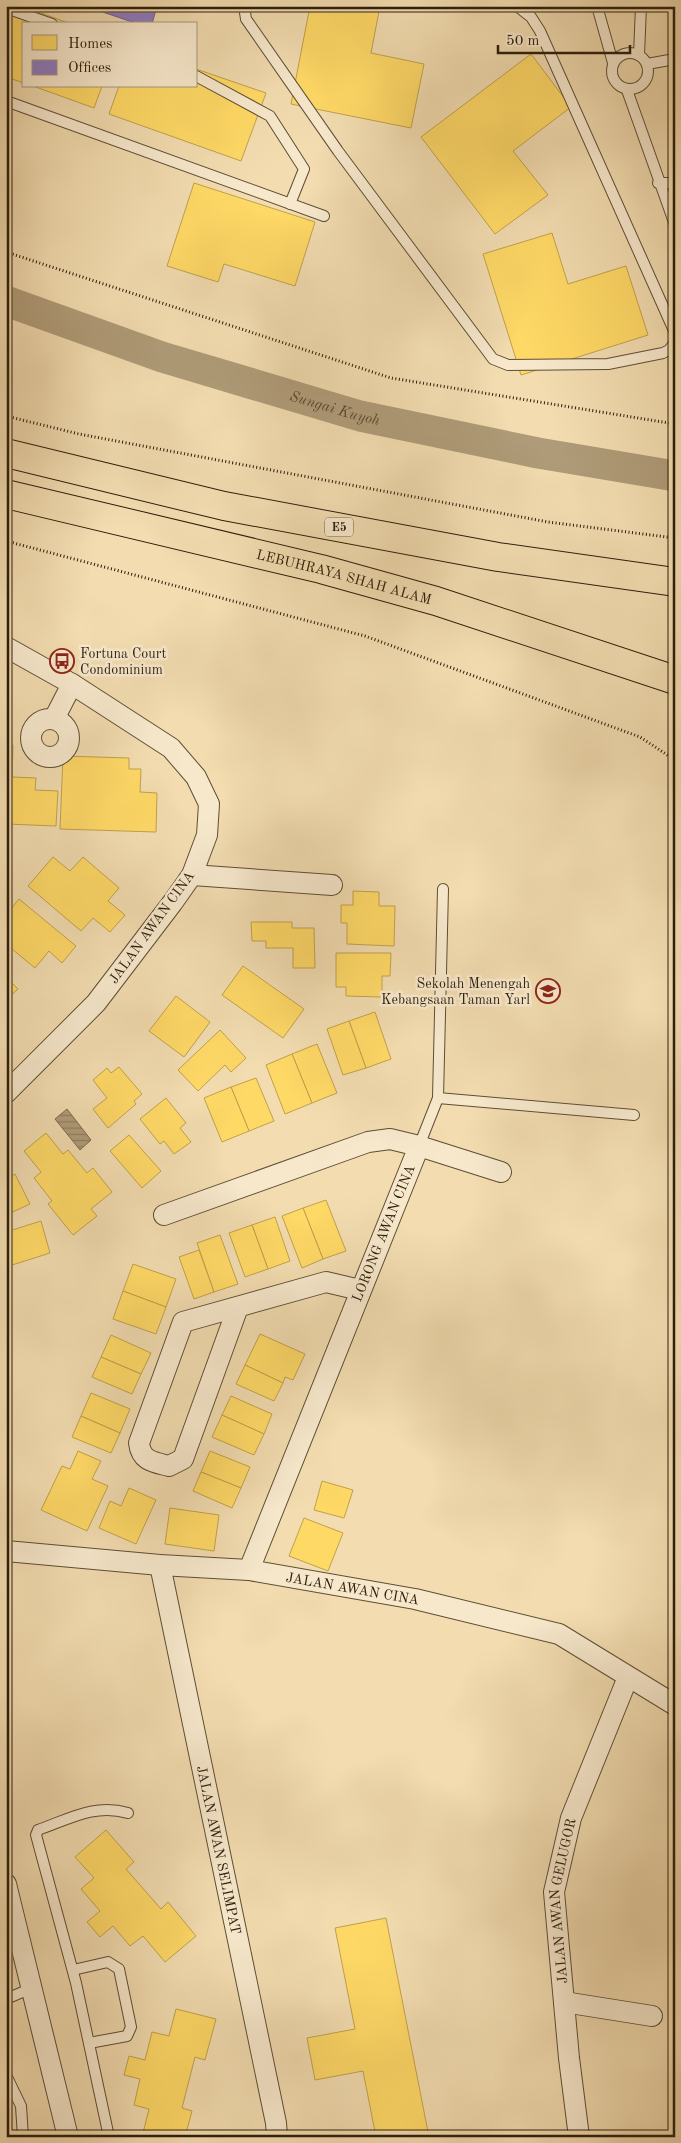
<svg xmlns="http://www.w3.org/2000/svg" width="681" height="2143" font-family="'Old Standard TT',serif">
<style>
.water{fill:url(#water-rules);stroke:#7b694c}
.homes{fill:#ffd966;stroke:#c0a14b}
.offices{fill:#8e7cc3;stroke:#71608c}
.lines{fill:none;stroke-linecap:round;stroke-linejoin:round}
.river{stroke:#af9b78;stroke-width:31}
.service-casing{stroke:#5e4e34;stroke-width:12}
.minor-casing{stroke:#5e4e34;stroke-width:22}
.motorway-casing{stroke:#2d1e0b;stroke-width:30}
.path{stroke:#2d1e0b;stroke-width:3;stroke-dasharray:1 2.5;stroke-linecap:butt}
.service{stroke:#f7e8cc;stroke-width:10}
.minor{stroke:#f7e8cc;stroke-width:20}
.motorway{stroke:#f2dcb0;stroke-width:28}
.labels{text-anchor:middle;stroke-width:5;stroke-linejoin:round;paint-order:stroke}
.shield{fill:#f7e8cc;stroke:#6a5b45;stroke-width:1}
.shield-label{font-size:12px;font-weight:bold;fill:#2d1e0b}
.street-label{font-size:14px;fill:#2d1e0b;stroke:#f7e8cc}
.poi-label{font-size:14px;fill:#2d1e0b;stroke:#f7e8cc;text-anchor:start}
.water-label{font-size:15px;font-style:italic;fill:#5a4a31;stroke:#f7e8cc}
</style>
<defs>
<pattern id="water-rules" width="6" height="5" patternUnits="userSpaceOnUse" patternTransform="scale(1.25)"><rect width="6" height="5" fill="#af9b78"/><path d="M0 2.5h6" fill="none" stroke="#8f7e61"/></pattern>
</defs>
<rect width="100%" height="100%" fill="#f2dcb0"/>
<filter id="stains"><feTurbulence type="fractalNoise" baseFrequency=".004" numOctaves="4"/><feColorMatrix values="0 0 0 0 .2 0 0 0 0 .09 0 0 0 0 .02 0 0 0 .5 -.17"/></filter>
<radialGradient id="worn" r=".72"><stop offset=".6" stop-color="#630" stop-opacity="0"/><stop offset="1" stop-color="#630" stop-opacity=".3"/></radialGradient>
<polygon class="water" points="67,1109 91,1140 80,1150 55,1119"/>
<g class="homes">
<polygon points="6,6 22,6 71,24 24,24 24,83 6,77"/>
<polygon points="310,6 380,6 371,53 424,64 411,128 291,104"/>
<polygon points="531,54 571,107 513,151 548,195 495,234 421,137"/>
<polygon points="196,69 266,93 241,161 109,114 119,86 196,86"/>
<polygon points="33,86 102,86 94,108"/>
<polygon points="675,116 675,157 671,157 671,117"/>
<polygon points="194,183 315,222 295,286 224,264 218,282 167,266"/>
<polygon points="552,233 568,284 626,266 648,335 521,375 483,254"/>
<polygon points="6,744 13,745 12,777 36,778 35,790 58,791 56,826 6,824"/>
<polygon points="63,756 129,758 129,769 141,769 140,792 157,793 156,832 60,829"/>
<polygon points="53,857 70,871 83,857 119,888 108,901 125,915 110,932 93,918 81,931 28,886"/>
<polygon points="353,891 379,892 379,906 395,906 394,946 347,944 347,923 341,923 341,905 353,905"/>
<polygon points="19,899 76,946 62,963 49,951 35,968 6,944 6,915"/>
<polygon points="251,922 292,922 292,928 314,928 315,968 293,968 293,948 266,948 266,941 252,941"/>
<polygon points="336,953 391,953 390,976 382,976 382,997 346,996 346,987 336,987"/>
<polygon points="243,966 304,1009 283,1038 222,995"/>
<polygon points="6,977 18,989 6,1000"/>
<polygon points="176,996 210,1022 184,1057 149,1031"/>
<polygon points="375,1012 391,1059 366,1068 349,1021"/>
<polygon points="349,1021 366,1068 343,1075 327,1029"/>
<polygon points="220,1030 246,1058 231,1072 225,1065 198,1091 178,1070"/>
<polygon points="317,1044 337,1093 312,1103 292,1054"/>
<polygon points="292,1054 312,1103 285,1114 266,1065"/>
<polygon points="119,1067 142,1094 134,1101 136,1104 108,1128 93,1109 107,1098 93,1080 107,1068 111,1073"/>
<polygon points="256,1078 274,1121 249,1131 231,1087"/>
<polygon points="231,1087 249,1131 222,1142 204,1098"/>
<polygon points="166,1098 186,1123 180,1128 191,1142 174,1154 164,1141 160,1144 140,1119"/>
<polygon points="46,1133 63,1154 68,1150 87,1173 93,1168 112,1192 91,1209 97,1216 73,1235 48,1204 52,1201 34,1178 41,1172 24,1151"/>
<polygon points="129,1135 161,1171 142,1188 110,1151"/>
<polygon points="15,1174 30,1204 6,1215 6,1179"/>
<polygon points="326,1200 346,1251 323,1259 303,1208"/>
<polygon points="303,1208 323,1259 302,1268 282,1216"/>
<polygon points="275,1217 290,1261 268,1269 252,1225"/>
<polygon points="41,1221 50,1253 9,1266 6,1258 6,1232"/>
<polygon points="252,1225 268,1269 245,1277 229,1233"/>
<polygon points="220,1235 238,1284 214,1292 197,1243"/>
<polygon points="199,1250 214,1292 194,1299 179,1257"/>
<polygon points="133,1264 176,1279 166,1307 123,1291"/>
<polygon points="123,1291 166,1307 156,1334 113,1319"/>
<polygon points="260,1334 305,1354 293,1380 285,1377 283,1383 245,1365"/>
<polygon points="111,1335 151,1353 141,1374 101,1357"/>
<polygon points="101,1357 141,1374 132,1394 92,1377"/>
<polygon points="245,1365 283,1383 274,1401 236,1384"/>
<polygon points="91,1393 130,1409 120,1433 81,1416"/>
<polygon points="231,1396 272,1414 264,1434 222,1415"/>
<polygon points="222,1415 264,1434 254,1455 212,1437"/>
<polygon points="81,1416 120,1433 111,1453 72,1437"/>
<polygon points="78,1451 101,1461 92,1479 108,1486 87,1531 41,1510 62,1466 70,1469"/>
<polygon points="210,1451 250,1467 241,1488 201,1472"/>
<polygon points="201,1472 241,1488 232,1508 193,1491"/>
<polygon points="322,1481 353,1490 344,1518 314,1510"/>
<polygon points="129,1488 156,1500 136,1544 99,1528 110,1501 121,1506"/>
<polygon points="170,1508 219,1515 214,1551 165,1544"/>
<polygon points="304,1518 343,1533 328,1571 289,1556"/>
<polygon points="106,1830 134,1862 126,1869 161,1909 168,1902 196,1936 165,1962 143,1936 130,1946 113,1926 100,1937 87,1922 100,1911 81,1889 94,1878 75,1857"/>
<polygon points="386,1918 429,2137 376,2137 363,2071 315,2080 307,2038 355,2029 335,1928"/>
<polygon points="176,2009 216,2019 205,2060 195,2057 182,2108 192,2111 185,2137 142,2137 149,2109 134,2105 140,2079 124,2075 129,2056 145,2060 152,2032 169,2036"/>
</g>
<polygon class="offices" points="85,6 157,6 152,24 138,24"/>
<g class="lines">
<path class="river" id="s1" d="M6,301L162,357L360,416L538,453L675,476"/>
<defs>
<g id="service">
<polyline points="244,6 246,19 338,151 493,359 508,365 608,364 663,353 669,350 675,342"/>
<polyline points="517,6 531,17 540,31 675,333"/>
<polyline points="597,6 613,63"/>
<polyline points="6,8 52,24"/>
<circle cx="630" cy="71" r="18"/>
<polyline points="639,55 641,6"/>
<polyline points="647,64 675,59"/>
<polyline points="196,76 270,116 304,169 290,204"/>
<polyline points="627,90 675,225"/>
<polyline points="6,101 324,216"/>
<polyline points="658,183 675,183"/>
<polyline points="438,1098 634,1115"/>
<polyline points="419,1146 438,1098 443,889"/>
<polyline points="73,1970 108,1962 119,1969 131,2027 127,2036 89,2043"/>
<polyline points="6,1999 32,1988"/>
<polyline points="6,2075 21,2106 23,2137"/>
<path d="M109,2137L76,1983L36,1835L38,1830C69,1819 95,1803 128,1813"/>
</g>
<g id="minor">
<polyline points="6,647 72,684 171,748 196,777 209,804 207,835 192,875 173,902 96,1003 6,1093"/>
<polyline points="54,719 72,684"/>
<circle cx="50" cy="738" r="19"/>
<polyline points="192,875 332,885"/>
<polyline points="419,1146 501,1172"/>
<polyline points="164,1215 368,1142 390,1139 419,1146 249,1570"/>
<path d="M238,1307L183,1459L169,1466C153,1462 141,1461 139,1443L183,1322L326,1282L360,1290"/>
<path id="s2" d="M6,1551L160,1565L249,1570L415,1599L559,1634L675,1705"/>
<path id="s3" d="M160,1565L276,2123L277,2137"/>
<polyline points="6,1884 68,2137"/>
<polyline points="564,2002 652,2016"/>
<path id="s4" d="M579,2137L569,2058L554,1892L571,1818L628,1677"/>
</g>
<g id="motorway">
<polyline points="6,453 224,506 498,557 675,582"/>
<path id="s5" d="M6,494L321,569L436,601L675,680"/>
</g>
</defs>
<use href="#service" class="service-casing"/>
<use href="#minor" class="minor-casing"/>
<use href="#motorway" class="motorway-casing"/>
<g class="path">
<polyline points="6,252 391,378 675,424"/>
<polyline points="6,416 79,434 548,522 675,538"/>
<polyline points="6,541 365,636 640,737 675,760"/>
</g>
<use href="#service" class="service"/>
<use href="#minor" class="minor"/>
<use href="#motorway" class="motorway"/>
</g>
<defs>
<symbol id="bus-ring" viewBox="-11 -11 22 22"><circle r="9.5" fill="#f7e8cc" stroke="#8f2418" stroke-width="1.5"/><path d="M-5-6H5V4H4V6H2V4H-2V6H-4V4H-5ZM-3.5-4V0h7V-4ZM-3.5 1.2v1.5H-2V1.2ZM2 1.2v1.5H3.5V1.2Z" fill="#8f2418"/></symbol>
<symbol id="school-ring" viewBox="-11 -11 22 22"><circle r="9.5" fill="#f7e8cc" stroke="#8f2418" stroke-width="1.5"/><path d="M0-5L7-2L0 1L-7-2ZM-4 1L0 2.5L4 1V4Q0 6-4 4Z" fill="#8f2418"/></symbol>
</defs>
<g fill-rule="evenodd">
<use href="#bus-ring" x="48" y="647" width="28" height="28"/>
<use href="#school-ring" x="534" y="977" width="28" height="28"/>
</g>
<g class="labels">
<rect class="shield" x="325" y="517.5" width="28" height="19" rx="4"/>
<g class="shield-label">
<text x="339" y="531">E5</text>
</g>
<g class="street-label">
<text dy="5" stroke="none"><textPath href="#s5" startOffset="348">LEBUHRAYA SHAH ALAM</textPath></text>
<text transform="translate(151 927) rotate(-54)" y="5">JALAN AWAN CINA</text>
<text transform="translate(383 1233) rotate(-68)" y="5">LORONG AWAN CINA</text>
<text dy="5" stroke="none"><textPath href="#s2" startOffset="349">JALAN AWAN CINA</textPath></text>
<text dy="5" stroke="none"><textPath href="#s3" startOffset="291">JALAN AWAN SELIMPAT</textPath></text>
<text dy="5" stroke="none"><textPath href="#s4" startOffset="238">JALAN AWAN GELUGOR</textPath></text>
</g>
<g class="poi-label">
<text x="80" y="658">Fortuna Court<tspan x="80" dy="16">Condominium</tspan></text>
<text x="530" y="988" text-anchor="end">Sekolah Menengah<tspan x="530" dy="16">Kebangsaan Taman Yarl</tspan></text>
</g>
<g class="water-label">
<text dy="5" stroke="none"><textPath href="#s1" startOffset="346">Sungai Kuyoh</textPath></text>
</g>
</g>
<rect width="681" height="2143" fill="none" stroke="#f2dcb0" stroke-width="25"/>
<rect x="8" y="8" width="666" height="2128" fill="none" stroke="#2d1e0b" stroke-width="2.5"/>
<rect x="12" y="12" width="656" height="2118" fill="none" stroke="#2d1e0b"/>
<rect x="22" y="22" width="175" height="65" fill="#f7e8cc" stroke="#a6977f"/>
<rect x="32" y="35" width="25" height="15" fill="#ffd966" stroke="#a6977f"/>
<text x="68" y="48" font-size="15" fill="#2d1e0b">Homes</text>
<rect x="32" y="60" width="25" height="15" fill="#8e7cc3" stroke="#a6977f"/>
<text x="68" y="72" font-size="15" fill="#2d1e0b">Offices</text>
<path d="M498 45v8h132v-8" fill="none" stroke="#2d1e0b" stroke-width="2.5"/>
<text x="506" y="45" font-size="15" fill="#2d1e0b" stroke="#f7e8cc" stroke-width="4" paint-order="stroke">50 m</text>
<rect width="100%" height="100%" filter="url(#stains)"/>
<rect width="100%" height="100%" fill="url(#worn)"/>
</svg>
